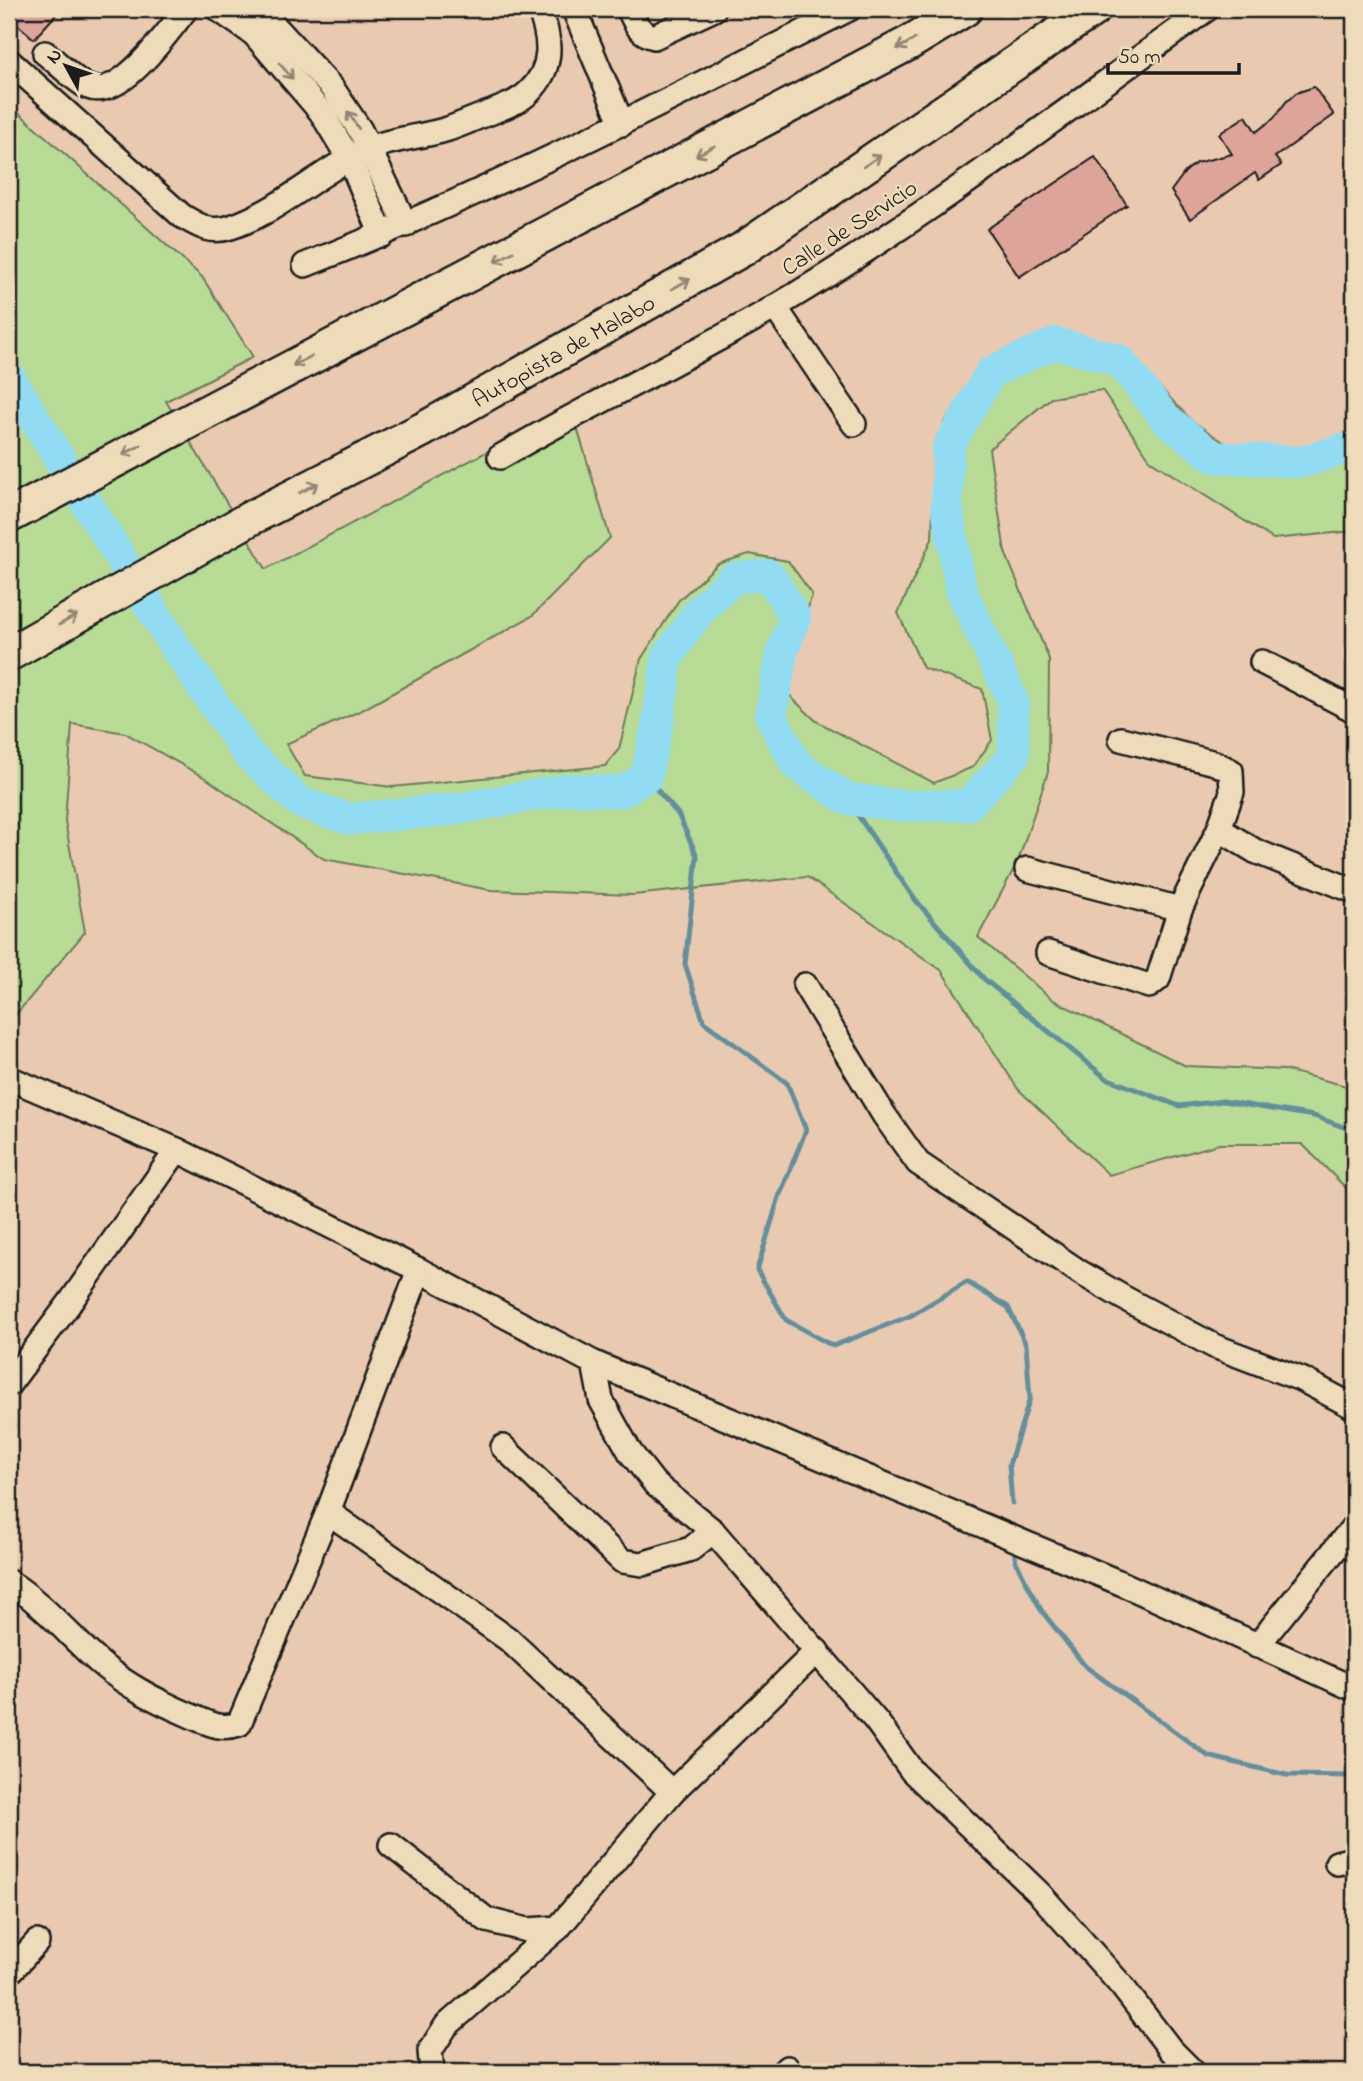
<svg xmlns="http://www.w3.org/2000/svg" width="1363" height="2081" font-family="'Indie Flower',sans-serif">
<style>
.green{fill:#b8db96;stroke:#6a7c59;stroke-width:2}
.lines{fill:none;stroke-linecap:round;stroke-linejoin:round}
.stream{stroke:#638f9d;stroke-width:5}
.river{stroke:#92dcf3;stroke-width:32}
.building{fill:#dda49a;stroke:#1c1c1c;stroke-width:2}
.minor-casing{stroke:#1c1c1c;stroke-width:28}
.highway-casing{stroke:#1c1c1c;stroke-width:38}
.minor{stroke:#eedbb9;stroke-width:23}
.highway{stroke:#eedbb9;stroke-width:33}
.oneway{stroke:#908572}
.labels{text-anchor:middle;stroke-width:5;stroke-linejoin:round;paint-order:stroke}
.street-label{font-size:24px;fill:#1c1c1c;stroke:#eedbb9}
</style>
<rect width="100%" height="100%" fill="#e9cab0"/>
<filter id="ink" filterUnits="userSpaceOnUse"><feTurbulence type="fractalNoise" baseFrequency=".0143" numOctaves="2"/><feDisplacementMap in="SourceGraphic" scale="14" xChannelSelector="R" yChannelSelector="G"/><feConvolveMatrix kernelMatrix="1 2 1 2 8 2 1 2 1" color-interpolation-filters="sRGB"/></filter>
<g filter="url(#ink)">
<polygon class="green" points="9,104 202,277 253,357 166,401 266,569 571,407 610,538 532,616 362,710 286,744 305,776 392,787 605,766 619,749 641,659 679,600 718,564 749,554 788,561 812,594 791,669 791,697 816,721 934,783 973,767 992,740 982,689 923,668 898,613 932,539 934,469 944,423 978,372 1050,330 1120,346 1192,421 1243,455 1305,455 1354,433 1354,531 1273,539 1151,461 1102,390 1051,398 989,449 1005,552 1049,659 1048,772 1018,861 978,937 1053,1000 1186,1066 1285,1070 1354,1088 1354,1196 1302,1144 1219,1144 1109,1175 1018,1089 941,970 807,877 633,895 491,890 324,859 207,779 125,733 72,724 65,821 85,932 9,1023"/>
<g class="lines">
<g class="stream">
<polyline points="646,777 678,814 697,856 685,964 704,1022 787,1083 806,1130 779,1197 757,1270 786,1320 833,1346 910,1316 967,1282 1008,1307 1026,1345 1030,1398 1009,1465 1012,1503"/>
<polyline points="847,799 913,897 984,979 1106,1078 1179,1106 1223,1101 1314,1116 1354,1131"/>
<polyline points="1013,1544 1016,1562 1041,1610 1085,1666 1208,1756 1286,1775 1354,1776"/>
</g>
<polyline class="river" points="9,377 176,648 248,754 301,803 349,819 449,810 572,789 622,792 646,777 658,722 667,658 699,611 734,578 769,575 795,617 782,653 771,716 796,764 847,799 905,806 968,805 1014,756 1013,701 961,590 947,507 948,447 991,372 1055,343 1119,360 1166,419 1213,457 1302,462 1354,446"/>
</g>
<g class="building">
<polygon points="9,9 61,9 34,39 9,17"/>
<polygon points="1314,87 1334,115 1275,157 1281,165 1259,180 1255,173 1190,219 1171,191 1185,172 1196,163 1232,154 1219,134 1246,116 1256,132 1274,118 1286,102 1296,93"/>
<polygon points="1095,157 1127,205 1019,277 987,229"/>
</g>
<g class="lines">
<defs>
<g id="minor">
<polyline points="218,9 254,34 321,112 350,160 382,235"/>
<polyline points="259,9 332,88 360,130 406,225"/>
<polyline points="574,9 622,124"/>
<path d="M629,9C635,23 639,33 654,37L714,9"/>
<path d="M45,53C57,62 75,81 88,87C121,101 168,31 186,9"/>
<path d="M9,61L182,216C199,226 211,234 231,227C282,210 322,169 370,148C396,138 422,137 448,129C463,124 477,117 492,112C506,106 519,102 529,92C554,68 551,38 539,9"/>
<path d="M305,265C492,192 670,99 849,9"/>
<polyline points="775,307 854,424"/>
<path d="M500,457C590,404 685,360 775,307C925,218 1065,111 1207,9"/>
<polyline points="1262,662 1354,710"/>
<polyline points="1121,739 1215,763 1231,771 1232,792 1219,829"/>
<polyline points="1027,869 1180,909"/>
<polyline points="1048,953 1149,986 1158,979 1180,909 1219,829 1255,851 1354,891"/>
<polyline points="805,985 884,1115 918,1163 1081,1273 1124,1298 1214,1346 1301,1379 1354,1407"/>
<polyline points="9,1078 177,1150 419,1270 594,1363 1123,1584 1354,1689"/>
<polyline points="594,1363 601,1400 630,1452 655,1484 713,1531 877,1722 912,1771 1039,1893 1121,1985 1171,2050 1193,2072"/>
<polyline points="9,1384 69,1304 177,1150"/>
<polyline points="503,1447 622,1561 642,1564 691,1549 713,1531"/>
<polyline points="328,1512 508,1639 672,1792"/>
<path d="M9,1582C44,1604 70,1637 101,1664C127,1686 157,1701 189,1715C206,1722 220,1731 239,1724L328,1512L419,1270"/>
<polyline points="1257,1646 1354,1526"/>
<polyline points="391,1845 487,1920 527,1930 558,1928 672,1792 817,1651"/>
<polyline points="1337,1863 1354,1859"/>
<polyline points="9,1973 37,1942"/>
<polyline points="432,2072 430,2051 446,2026 558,1928"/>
<polyline points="783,2072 787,2068"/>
</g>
<g id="highway">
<polyline points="9,516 909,43 965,9"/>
<path id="s1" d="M9,654L249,519L424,429L743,249L1094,9"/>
</g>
</defs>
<use href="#minor" class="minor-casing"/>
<use href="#highway" class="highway-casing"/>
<use href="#minor" class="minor"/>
<use href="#highway" class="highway"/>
</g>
<defs><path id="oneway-shaft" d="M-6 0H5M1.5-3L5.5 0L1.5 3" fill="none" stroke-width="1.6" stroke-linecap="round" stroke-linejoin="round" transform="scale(1.75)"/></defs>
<g class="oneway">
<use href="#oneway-shaft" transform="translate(906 44) rotate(151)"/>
<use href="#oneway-shaft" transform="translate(286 71) rotate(49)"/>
<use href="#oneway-shaft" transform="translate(353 120) rotate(-123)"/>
<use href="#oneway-shaft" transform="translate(705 151) rotate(152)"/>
<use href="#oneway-shaft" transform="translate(872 161) rotate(-34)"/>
<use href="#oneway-shaft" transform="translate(504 257) rotate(152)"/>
<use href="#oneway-shaft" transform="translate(681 284) rotate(-29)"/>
<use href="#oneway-shaft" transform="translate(302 361) rotate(153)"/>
<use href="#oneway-shaft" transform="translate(132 450) rotate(152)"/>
<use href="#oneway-shaft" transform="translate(309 488) rotate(-27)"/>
<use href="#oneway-shaft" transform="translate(68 620) rotate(-29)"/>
</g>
</g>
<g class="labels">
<g class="street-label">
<text transform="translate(849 227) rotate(-33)" y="8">Calle de Servicio</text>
<text dy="8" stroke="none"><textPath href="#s1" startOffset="632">Autopista de Malabo</textPath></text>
</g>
</g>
<rect width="1363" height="2081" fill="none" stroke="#eedbb9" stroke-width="35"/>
<rect x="18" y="18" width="1328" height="2046" fill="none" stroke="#1c1c1c" stroke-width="2.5" filter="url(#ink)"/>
<g transform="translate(66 66) rotate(310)" stroke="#eedbb9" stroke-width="5" paint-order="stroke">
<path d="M0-5L12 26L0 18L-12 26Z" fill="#1c1c1c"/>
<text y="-10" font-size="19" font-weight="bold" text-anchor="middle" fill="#1c1c1c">N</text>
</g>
<path d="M1108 63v10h131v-10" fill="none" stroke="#1c1c1c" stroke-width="3.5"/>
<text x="1118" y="63" font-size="21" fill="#1c1c1c" stroke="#eedbb9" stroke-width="5" paint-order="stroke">50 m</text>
</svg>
